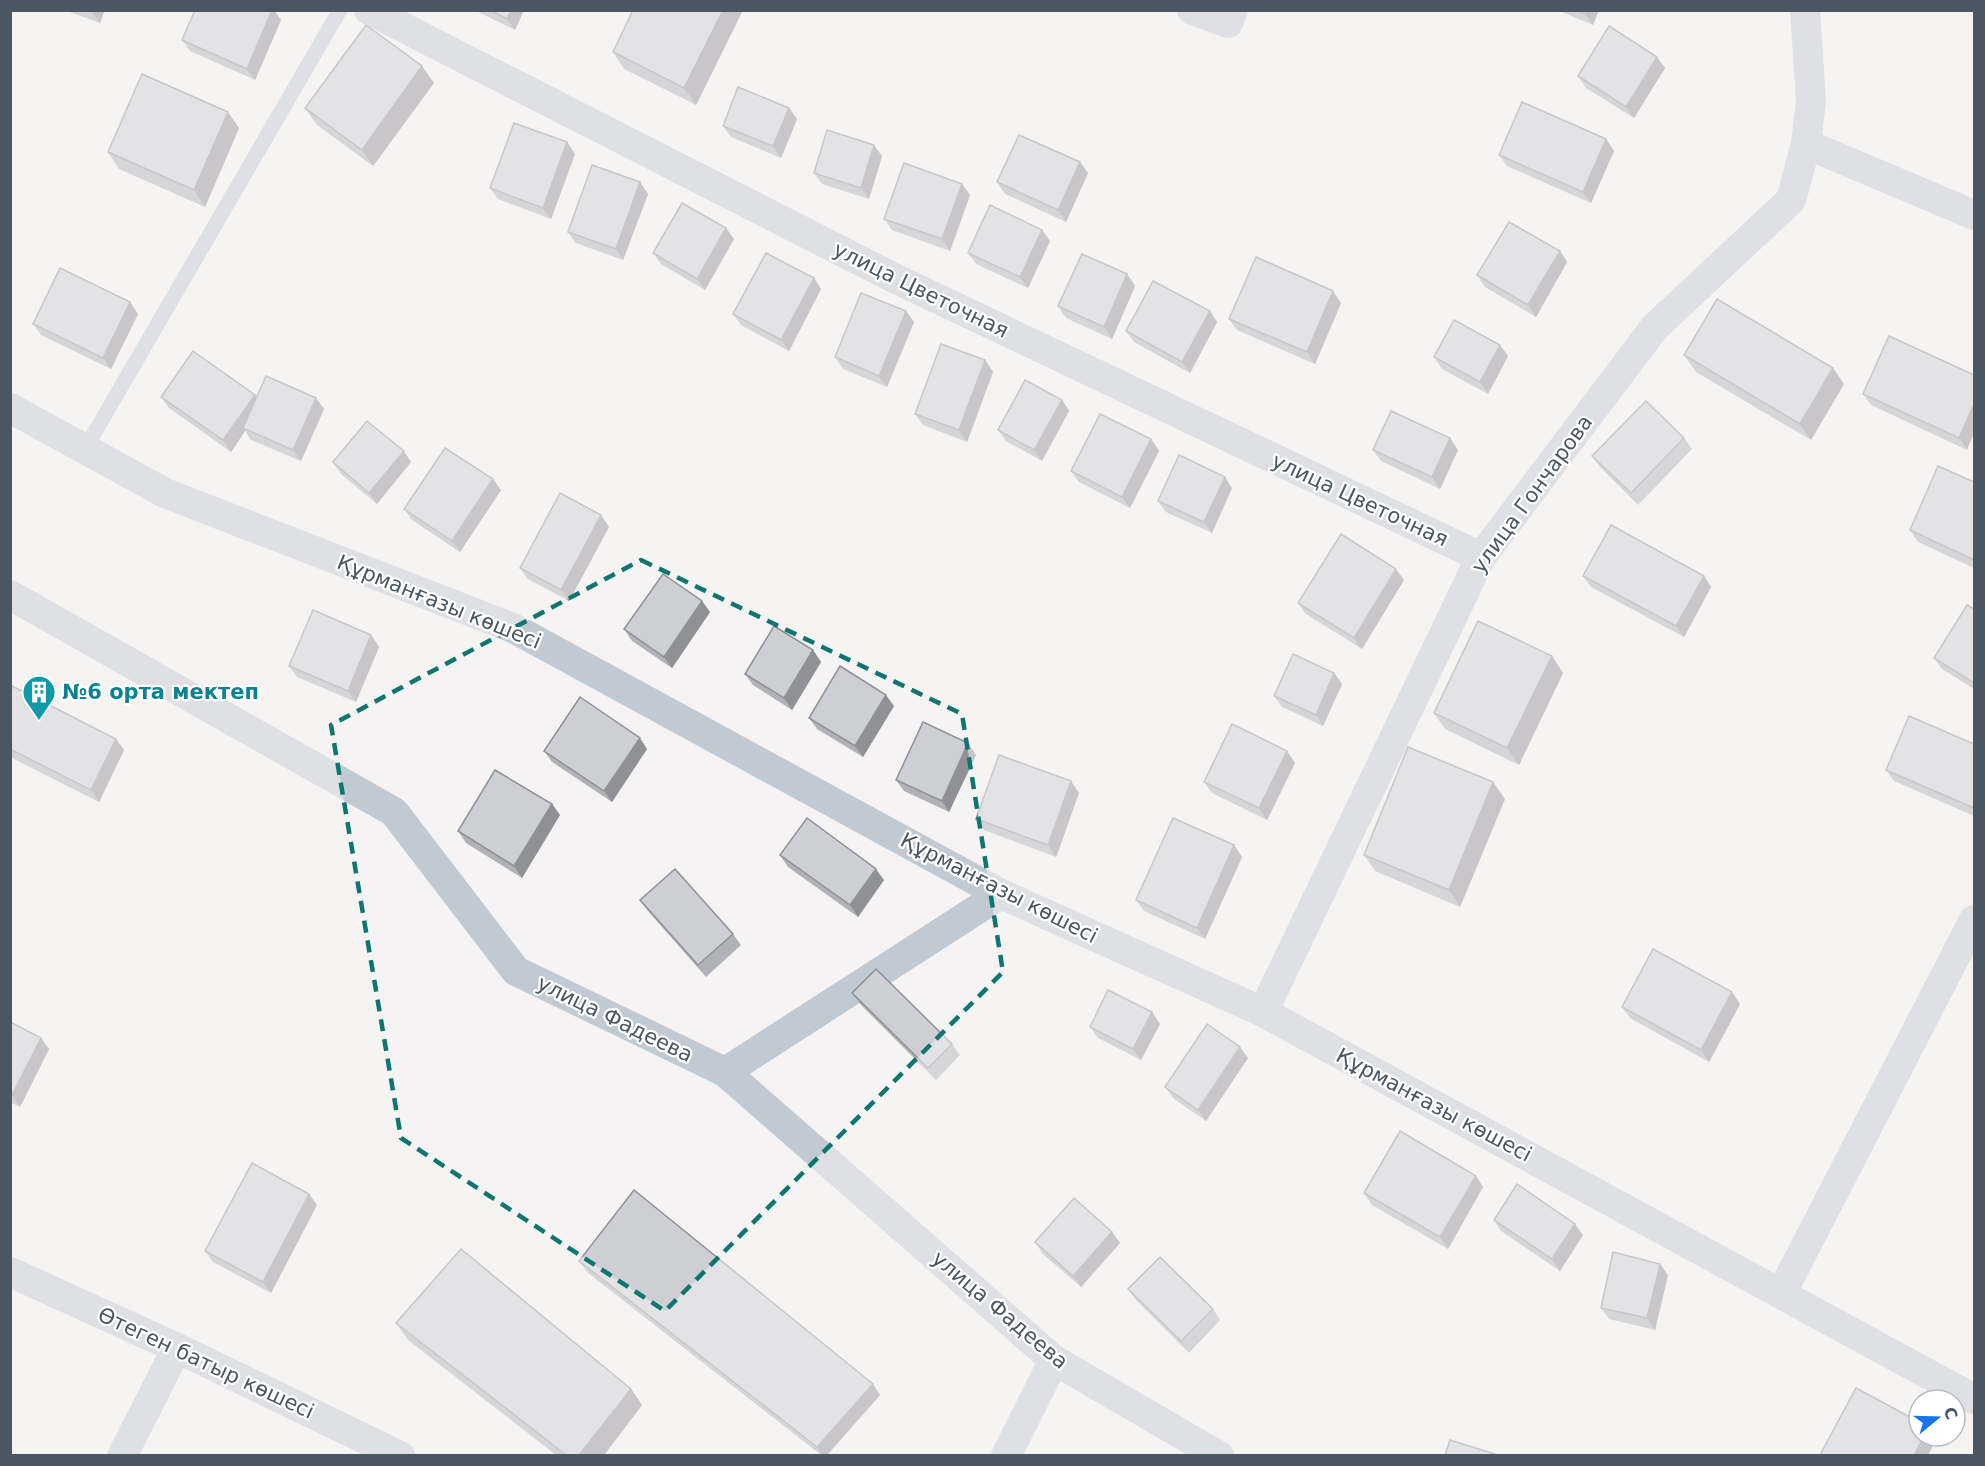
<svg xmlns="http://www.w3.org/2000/svg" width="1985" height="1466" font-family="'DejaVu Sans',sans-serif">
<style>
.lines{fill:none;stroke-linecap:round;stroke-linejoin:round}
.lane{stroke:#c1cad2;stroke-width:15}
.street{stroke:#c1cad2;stroke-width:30}
.wall{fill:#b0b2b7}
.shaded-wall{fill:#909195}
.building{fill:#cdcfd5;stroke:#909195;stroke-width:1.5}
.marked{fill:none;stroke:#0f766e;stroke-width:4.5;stroke-dasharray:12 8;stroke-linejoin:round}
.labels{text-anchor:middle;stroke-width:4.5;stroke-linejoin:round;paint-order:stroke}
.street-label{font-size:21px;fill:#4a5661;stroke:#fff}
.culture-label{font-size:21px;font-weight:bold;fill:#0d838f;stroke:#fff;text-anchor:start}
</style>
<rect width="100%" height="100%" fill="#f5f3f3"/>
<g class="lines">
<polyline class="lane" points="85,449 340,10"/>
<g class="street">
<polyline points="369,10 894,278 1481,557"/>
<polyline points="1192,10 1228,23 1233,10"/>
<polyline points="1806,144 1974,215"/>
<polyline points="10,408 165,493 513,628 1001,894 1263,1012 1974,1399"/>
<polyline points="10,595 394,812 516,971 725,1072 1054,1360 1219,1456"/>
<polyline points="1263,1012 1481,557 1655,327 1791,200 1806,144 1811,100 1805,10"/>
<polyline points="725,1072 1001,894"/>
<polyline points="10,1272 177,1348 400,1456"/>
<polyline points="1781,1294 1974,920"/>
<polyline points="122,1456 177,1348"/>
<polyline points="1006,1456 1054,1360"/>
</g>
</g>
<g class="wall">
<polygon points="64,10 105,10 100,23"/>
<polygon points="474,10 524,10 515,30"/>
<polygon points="1557,10 1599,10 1593,25"/>
<polygon points="742,12 696,105 624,69 613,52"/>
<polygon points="281,20 255,80 190,51 182,40"/>
<polygon points="1665,68 1634,118 1586,88 1578,76"/>
<polygon points="434,83 373,166 317,125 305,108"/>
<polygon points="789,108 797,119 781,158 731,137 723,126"/>
<polygon points="239,128 205,207 119,169 108,152"/>
<polygon points="1606,139 1614,151 1591,203 1507,166 1499,155"/>
<polygon points="567,142 575,154 551,219 498,199 490,188"/>
<polygon points="882,156 869,199 822,184 814,173"/>
<polygon points="1080,162 1088,173 1066,222 1005,194 997,182"/>
<polygon points="640,182 648,194 623,260 576,243 568,232"/>
<polygon points="970,195 950,251 892,230 884,219"/>
<polygon points="734,239 705,290 661,264 653,253"/>
<polygon points="1050,241 1028,288 976,264 968,253"/>
<polygon points="1560,251 1567,262 1536,317 1485,287 1477,275"/>
<polygon points="1127,274 1135,286 1112,339 1066,318 1058,306"/>
<polygon points="814,278 821,289 789,351 741,325 733,314"/>
<polygon points="1341,303 1315,364 1237,330 1229,319"/>
<polygon points="906,311 914,322 887,387 843,369 835,357"/>
<polygon points="1210,311 1217,322 1190,373 1134,342 1126,331"/>
<polygon points="138,314 111,369 41,335 33,324"/>
<polygon points="1889,336 1967,450 1871,405 1863,394"/>
<polygon points="1684,355 1844,384 1811,440 1696,372"/>
<polygon points="1508,356 1488,394 1442,369 1434,357"/>
<polygon points="985,360 993,372 967,442 923,425 915,414"/>
<polygon points="255,395 257,397 324,409 301,461 251,440 245,431 231,452 169,408 161,397"/>
<polygon points="1062,400 1069,411 1042,461 1006,441 998,430"/>
<polygon points="1684,438 1692,449 1638,505 1600,467 1592,456"/>
<polygon points="1151,439 1159,451 1130,508 1079,482 1071,471"/>
<polygon points="1373,450 1458,450 1440,489 1381,461"/>
<polygon points="333,462 411,462 377,504 341,474"/>
<polygon points="1974,482 1974,568 1918,542 1910,530"/>
<polygon points="1232,488 1212,533 1166,512 1158,501"/>
<polygon points="501,490 460,552 412,520 404,509"/>
<polygon points="609,527 569,601 528,579 520,568"/>
<polygon points="1583,576 1704,576 1711,587 1684,637 1591,587"/>
<polygon points="1404,580 1362,649 1306,614 1298,603"/>
<polygon points="702,601 710,612 672,668 632,641 624,629"/>
<polygon points="1974,609 1974,689 1942,669 1934,658"/>
<polygon points="371,635 379,647 356,702 297,677 289,666"/>
<polygon points="813,650 821,662 792,710 753,685 745,674"/>
<polygon points="1334,673 1342,684 1323,726 1282,707 1274,696"/>
<polygon points="1563,673 1519,765 1445,729 1434,713"/>
<polygon points="10,685 116,739 124,750 99,802 10,757"/>
<polygon points="894,706 863,757 817,729 809,718"/>
<polygon points="968,743 976,755 949,812 904,791 896,780"/>
<polygon points="1974,744 1974,816 1894,781 1886,770"/>
<polygon points="647,749 612,802 552,762 544,751"/>
<polygon points="1295,763 1267,820 1212,793 1204,782"/>
<polygon points="1079,793 1056,857 984,830 976,819"/>
<polygon points="1505,799 1460,907 1375,871 1364,855"/>
<polygon points="552,804 560,815 522,878 466,843 458,831"/>
<polygon points="1234,845 1242,857 1205,939 1144,911 1136,900"/>
<polygon points="780,855 884,880 858,917 788,867"/>
<polygon points="640,900 733,934 741,945 706,977 648,911"/>
<polygon points="852,993 952,1044 960,1055 936,1080 860,1004"/>
<polygon points="1740,1004 1709,1062 1630,1018 1622,1007"/>
<polygon points="1152,1012 1160,1024 1141,1060 1098,1038 1090,1027"/>
<polygon points="10,1022 41,1038 49,1049 20,1107 10,1102"/>
<polygon points="1248,1058 1206,1121 1173,1098 1165,1087"/>
<polygon points="1483,1187 1448,1249 1372,1205 1364,1193"/>
<polygon points="317,1205 271,1293 213,1262 205,1251"/>
<polygon points="1494,1220 1583,1235 1560,1271 1501,1231"/>
<polygon points="1112,1232 1120,1243 1081,1287 1043,1254 1035,1242"/>
<polygon points="579,1261 880,1395 827,1455 821,1455 587,1272"/>
<polygon points="1668,1275 1655,1330 1609,1319 1601,1308"/>
<polygon points="1128,1289 1213,1309 1220,1320 1189,1353 1136,1300"/>
<polygon points="396,1323 631,1389 642,1405 604,1455 556,1455 408,1340"/>
</g>
<g class="shaded-wall">
<polygon points="93,10 105,10 100,23 92,12"/>
<polygon points="272,10 274,10 281,20 255,80 247,69"/>
<polygon points="511,10 524,10 515,30 507,19"/>
<polygon points="723,10 741,10 742,12 696,105 684,88"/>
<polygon points="1586,10 1599,10 1593,25 1585,14"/>
<polygon points="1657,57 1665,68 1634,118 1626,107"/>
<polygon points="422,66 434,83 373,166 362,150"/>
<polygon points="789,108 797,119 781,158 773,146"/>
<polygon points="228,112 239,128 205,207 194,190"/>
<polygon points="1606,139 1614,151 1591,203 1583,192"/>
<polygon points="567,142 575,154 551,219 543,208"/>
<polygon points="874,145 882,156 869,199 861,188"/>
<polygon points="1080,162 1088,173 1066,222 1058,210"/>
<polygon points="640,182 648,194 623,260 616,249"/>
<polygon points="962,184 970,195 950,251 942,239"/>
<polygon points="726,228 734,239 705,290 697,279"/>
<polygon points="1042,230 1050,241 1028,288 1020,277"/>
<polygon points="1560,251 1567,262 1536,317 1528,305"/>
<polygon points="1127,274 1135,286 1112,339 1104,327"/>
<polygon points="814,278 821,289 789,351 781,340"/>
<polygon points="1333,291 1341,303 1315,364 1307,352"/>
<polygon points="130,302 138,314 111,369 103,358"/>
<polygon points="906,311 914,322 887,387 879,376"/>
<polygon points="1210,311 1217,322 1190,373 1182,362"/>
<polygon points="1500,345 1508,356 1488,394 1480,382"/>
<polygon points="985,360 993,372 967,442 959,430"/>
<polygon points="1833,368 1844,384 1811,440 1800,424"/>
<polygon points="255,395 263,406 243,428 245,431 231,452 223,440"/>
<polygon points="316,398 324,409 301,461 293,450"/>
<polygon points="1062,400 1069,411 1042,461 1034,450"/>
<polygon points="1974,404 1974,433 1967,450 1959,438"/>
<polygon points="1450,438 1458,450 1440,489 1432,477"/>
<polygon points="1151,439 1159,451 1130,508 1122,497"/>
<polygon points="404,451 411,462 377,504 369,493"/>
<polygon points="1225,477 1232,488 1212,533 1204,522"/>
<polygon points="493,479 501,490 460,552 452,541"/>
<polygon points="601,515 609,527 569,601 561,590"/>
<polygon points="1396,569 1404,580 1362,649 1354,638"/>
<polygon points="1704,576 1711,587 1684,637 1676,626"/>
<polygon points="702,601 710,612 672,668 664,657"/>
<polygon points="371,635 379,647 356,702 348,691"/>
<polygon points="813,650 821,662 792,710 784,698"/>
<polygon points="1552,656 1563,673 1519,765 1507,748"/>
<polygon points="1334,673 1342,684 1323,726 1316,715"/>
<polygon points="886,695 894,706 863,757 855,746"/>
<polygon points="640,738 647,749 612,802 604,791"/>
<polygon points="116,739 124,750 99,802 91,790"/>
<polygon points="968,743 976,755 949,812 942,801"/>
<polygon points="1287,751 1295,763 1267,820 1259,808"/>
<polygon points="1071,781 1079,793 1056,857 1048,845"/>
<polygon points="1493,782 1505,799 1460,907 1449,890"/>
<polygon points="552,804 560,815 522,878 514,866"/>
<polygon points="1234,845 1242,857 1205,939 1197,928"/>
<polygon points="876,869 884,880 858,917 850,905"/>
<polygon points="1732,992 1740,1004 1709,1062 1701,1050"/>
<polygon points="1152,1012 1160,1024 1141,1060 1133,1049"/>
<polygon points="41,1038 49,1049 20,1107 12,1095"/>
<polygon points="1240,1047 1248,1058 1206,1121 1198,1110"/>
<polygon points="1476,1176 1483,1187 1448,1249 1440,1237"/>
<polygon points="309,1194 317,1205 271,1293 263,1282"/>
<polygon points="1575,1224 1583,1235 1560,1271 1552,1259"/>
<polygon points="1112,1232 1120,1243 1081,1287 1073,1276"/>
<polygon points="1660,1264 1668,1275 1655,1330 1647,1318"/>
<polygon points="873,1384 880,1395 827,1455 822,1455 817,1447"/>
<polygon points="631,1389 642,1405 604,1455 579,1455"/>
<polygon points="1924,1436 1935,1436 1937,1439 1928,1455 1914,1455"/>
</g>
<g class="building">
<polygon points="195,10 272,10 247,69 182,40"/>
<polygon points="490,10 511,10 507,19"/>
<polygon points="633,10 723,10 684,88 613,52"/>
<polygon points="1577,10 1586,10 1585,14"/>
<polygon points="366,25 422,66 362,150 305,108"/>
<polygon points="1609,26 1657,57 1626,107 1578,76"/>
<polygon points="142,74 228,112 194,190 108,152"/>
<polygon points="738,87 789,108 773,146 723,126"/>
<polygon points="1522,102 1606,139 1583,192 1499,155"/>
<polygon points="514,123 567,142 543,208 490,188"/>
<polygon points="827,130 874,145 861,188 814,173"/>
<polygon points="1019,135 1080,162 1058,210 997,182"/>
<polygon points="904,163 962,184 942,239 884,219"/>
<polygon points="592,165 640,182 616,249 568,232"/>
<polygon points="682,203 726,228 697,279 653,253"/>
<polygon points="990,205 1042,230 1020,277 968,253"/>
<polygon points="1509,222 1560,251 1528,305 1477,275"/>
<polygon points="766,253 814,278 781,340 733,314"/>
<polygon points="1082,254 1127,274 1104,327 1058,306"/>
<polygon points="1256,257 1333,291 1307,352 1229,319"/>
<polygon points="60,268 130,302 103,358 33,324"/>
<polygon points="1153,281 1210,311 1182,362 1126,331"/>
<polygon points="861,293 906,311 879,376 835,357"/>
<polygon points="1717,299 1833,368 1800,424 1684,355"/>
<polygon points="1454,320 1500,345 1480,382 1434,357"/>
<polygon points="1889,336 1974,375 1974,404 1959,438 1863,394"/>
<polygon points="941,344 985,360 959,430 915,414"/>
<polygon points="193,351 255,395 223,440 161,397"/>
<polygon points="266,376 316,398 293,450 243,428"/>
<polygon points="1025,380 1062,400 1034,450 998,430"/>
<polygon points="1646,401 1684,438 1631,493 1592,456"/>
<polygon points="1391,411 1450,438 1432,477 1373,450"/>
<polygon points="1100,414 1151,439 1122,497 1071,471"/>
<polygon points="367,421 404,451 369,493 333,462"/>
<polygon points="445,448 493,479 452,541 404,509"/>
<polygon points="1179,455 1225,477 1204,522 1158,501"/>
<polygon points="1938,466 1974,482 1974,560 1910,530"/>
<polygon points="560,493 601,515 561,590 520,568"/>
<polygon points="1611,525 1704,576 1676,626 1583,576"/>
<polygon points="1341,534 1396,569 1354,638 1298,603"/>
<polygon points="663,574 702,601 664,657 624,629"/>
<polygon points="1967,605 1974,609 1974,683 1934,658"/>
<polygon points="313,610 371,635 348,691 289,666"/>
<polygon points="1478,621 1552,656 1507,748 1434,713"/>
<polygon points="774,626 813,650 784,698 745,674"/>
<polygon points="1293,654 1334,673 1316,715 1274,696"/>
<polygon points="840,666 886,695 855,746 809,718"/>
<polygon points="10,685 116,739 91,790 10,749"/>
<polygon points="580,697 640,738 604,791 544,751"/>
<polygon points="1909,716 1974,744 1974,808 1886,770"/>
<polygon points="923,722 968,743 942,801 896,780"/>
<polygon points="1232,724 1287,751 1259,808 1204,782"/>
<polygon points="1408,747 1493,782 1449,890 1364,855"/>
<polygon points="999,755 1071,781 1048,845 976,819"/>
<polygon points="495,770 552,804 514,866 458,831"/>
<polygon points="807,818 876,869 850,905 780,855"/>
<polygon points="1173,818 1234,845 1197,928 1136,900"/>
<polygon points="675,869 733,934 698,965 640,900"/>
<polygon points="1653,949 1732,992 1701,1050 1622,1007"/>
<polygon points="876,969 952,1044 928,1068 852,993"/>
<polygon points="1108,990 1152,1012 1133,1049 1090,1027"/>
<polygon points="10,1022 41,1038 12,1095 10,1094"/>
<polygon points="1207,1024 1240,1047 1198,1110 1165,1087"/>
<polygon points="1400,1131 1476,1176 1440,1237 1364,1193"/>
<polygon points="252,1163 309,1194 263,1282 205,1251"/>
<polygon points="1517,1184 1575,1224 1552,1259 1494,1220"/>
<polygon points="634,1190 873,1384 817,1447 579,1261"/>
<polygon points="1074,1198 1112,1232 1073,1276 1035,1242"/>
<polygon points="461,1249 631,1389 579,1455 566,1455 396,1323"/>
<polygon points="1613,1252 1660,1264 1647,1318 1601,1308"/>
<polygon points="1160,1257 1213,1309 1181,1341 1128,1289"/>
<polygon points="1856,1388 1919,1422 1919,1436 1924,1436 1914,1455 1820,1455"/>
<polygon points="1450,1440 1498,1455 1445,1455"/>
</g>
<path d="M0 0H1985V1466H0ZM641,560L962,714L1003,972L665,1311L401,1138L331,725Z" fill="#f5f3f3" fill-opacity=".55" fill-rule="evenodd"/>
<path class="marked" d="M641,560L962,714L1003,972L665,1311L401,1138L331,725Z"/>
<defs>
<symbol id="building-pin" viewBox="-11 -11 22 30"><path d="M0 17L-7.5 6A9.5 9.5 0 1 1 7.5 6Z" fill="#0f9aa8" stroke="#fff"/><path d="M-4-6H4V6H1V3H-1V6H-4ZM-2.5-4.3h1.7v1.8h-1.7ZM.8-4.3h1.7v1.8H.8ZM-2.5-1h1.7V.8h-1.7ZM.8-1h1.7V.8H.8Z" fill="#fff"/></symbol>
</defs>
<g fill-rule="evenodd">
<use href="#building-pin" x="20" y="673" width="38" height="52"/>
</g>
<g class="labels">
<g class="street-label">
<text transform="translate(921 290) rotate(26)" y="7">улица Цветочная</text>
<text transform="translate(1532 494) rotate(-54)" y="7">улица Гончарова</text>
<text transform="translate(1360 500) rotate(25)" y="7">улица Цветочная</text>
<text transform="translate(439 602) rotate(22)" y="7">Құрманғазы көшесі</text>
<text transform="translate(999 888) rotate(27)" y="7">Құрманғазы көшесі</text>
<text transform="translate(615 1019) rotate(26)" y="7">улица Фадеева</text>
<text transform="translate(1434 1105) rotate(28)" y="7">Құрманғазы көшесі</text>
<text transform="translate(1000 1310) rotate(40)" y="7">улица Фадеева</text>
<text transform="translate(206 1363) rotate(25)" y="7">Өтеген батыр көшесі</text>
</g>
<g class="culture-label">
<text x="62" y="699">№6 орта мектеп</text>
</g>
</g>
<rect width="1985" height="1466" fill="none" stroke="#4a5661" stroke-width="24"/>
<g transform="translate(1937 1418) rotate(71)"><circle r="28" fill="#ffffff" stroke="#b7bbc0" stroke-width="1.5"/>
<path d="M0-4.5L10 22L0 15L-10 22Z" fill="#1a73e8"/>
<text y="-9" font-size="16" font-weight="bold" text-anchor="middle" fill="#4a5661">С</text>
</g>
</svg>
